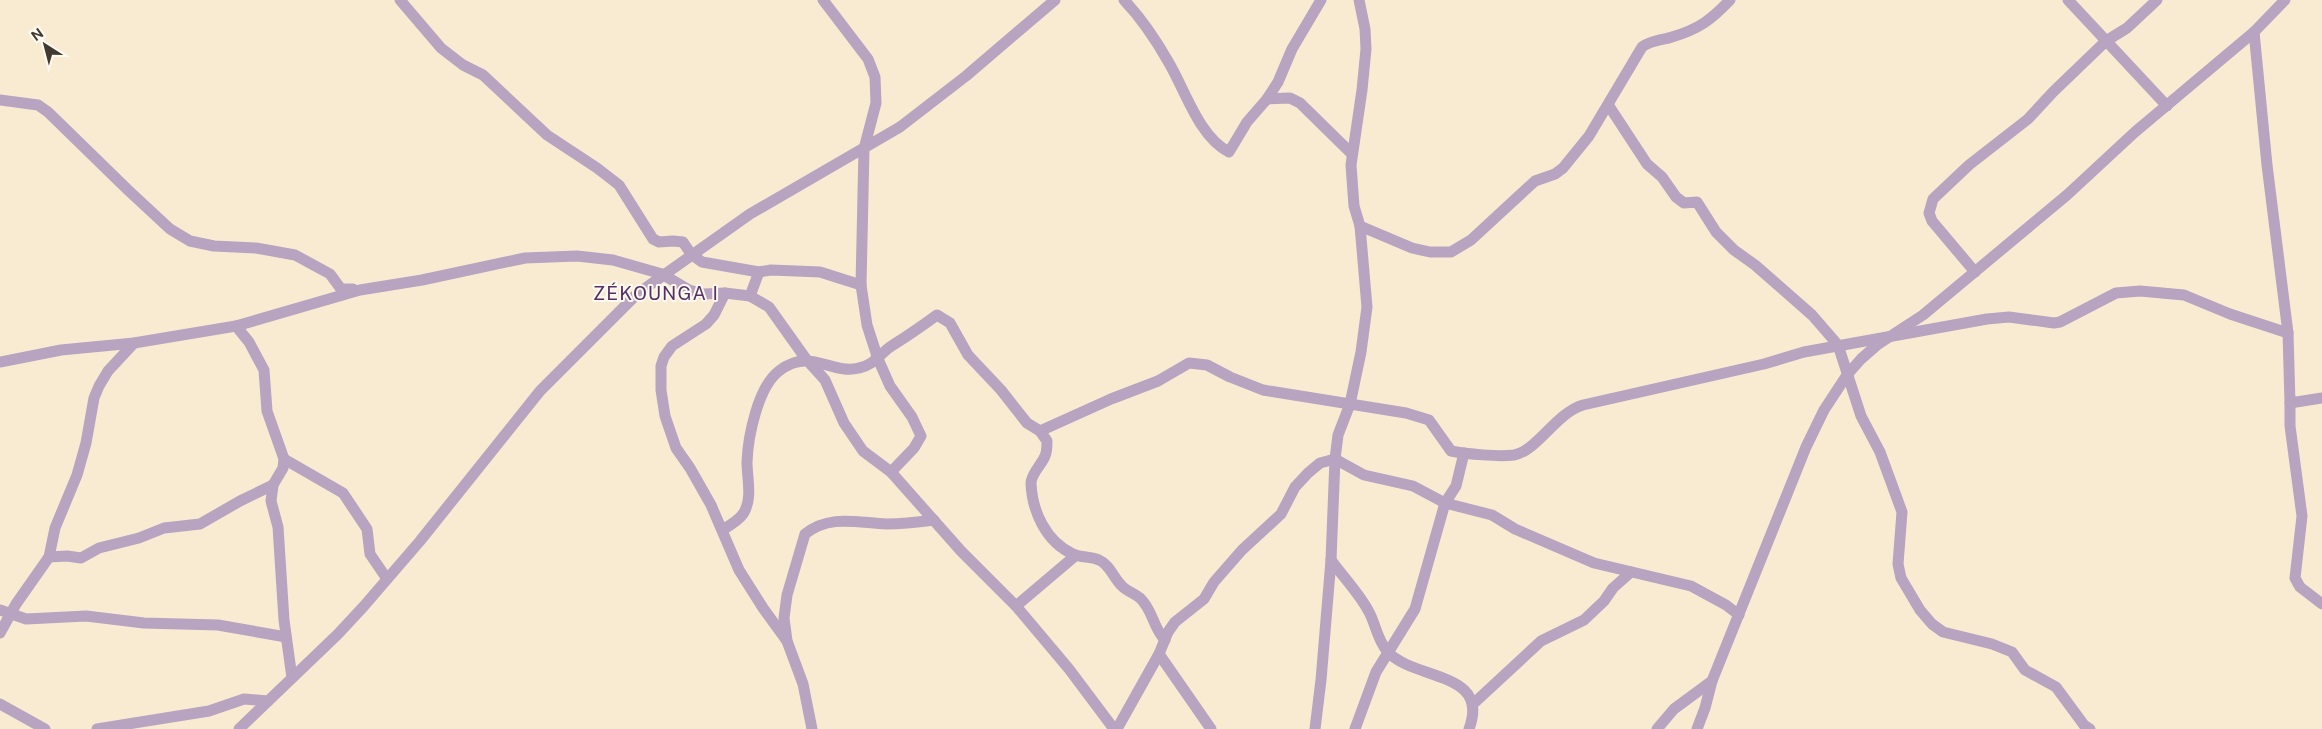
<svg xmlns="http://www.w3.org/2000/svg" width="2322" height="729" font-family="'Public Sans',sans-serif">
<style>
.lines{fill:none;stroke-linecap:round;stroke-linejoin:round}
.minor{stroke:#b8a3c0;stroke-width:11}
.labels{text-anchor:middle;stroke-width:4;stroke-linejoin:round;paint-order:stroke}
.quarter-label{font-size:19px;letter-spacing:1px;fill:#572f65;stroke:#fffaf0}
</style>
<rect width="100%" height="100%" fill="#f9ebd2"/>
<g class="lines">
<g class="minor">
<polyline points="400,0 441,48 463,65 483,75 547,135 597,168 619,185 653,239 659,242 673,241 683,242 691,254 702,262 759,272 771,270 820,272 861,285"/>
<polyline points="823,0 868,59 875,77 876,103 864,149 861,285 867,325 878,359 890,386 912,417 921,436 914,448 891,472"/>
<path d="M1124,0C1142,19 1156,40 1169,63C1185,90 1199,137 1229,152L1247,122L1267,99L1278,82L1292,49L1321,0"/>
<polyline points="2068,0 2167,106"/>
<polyline points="2254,32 2267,165 2288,333 2290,403 2322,398"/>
<polyline points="1267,99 1290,98 1300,103 1352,154"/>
<polyline points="0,100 38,105 48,112 128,190 170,229 190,241 214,246 256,248 295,255 330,274 341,289 353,289"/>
<polyline points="1609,106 1647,164 1662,177 1676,197 1684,203 1697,202 1716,232 1734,250 1755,265 1812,315 1838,345 1861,416 1880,452 1902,512 1898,564 1901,578 1920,610 1932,624 1943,632 1992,644 2012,652 2025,670 2056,687 2084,725 2090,729"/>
<path d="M1360,226L1412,248L1430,252H1451L1471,240L1535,181L1555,174L1563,168L1589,136L1642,47C1654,39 1660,41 1672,37C1699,29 1711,20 1730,0"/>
<polyline points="1975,272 1932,221 1929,213 1933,199 1969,165 2028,119 2053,92 2106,41 2127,28 2157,0"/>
<polyline points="725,293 714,315 706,324 672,346 664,357 661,366 661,390 665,416 676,448 690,468 711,505 739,570 763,608 787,641"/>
<polyline points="750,296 759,272"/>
<polyline points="236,326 249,342 264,370 267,411 284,459 283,468 273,485 271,501 278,527 284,620 292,678"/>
<polyline points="0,362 61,350 134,343 236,326 360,290 422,280 525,258 577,256 613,260 662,274 689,290 704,294 725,293 750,296 769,307 806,359 825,380 844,423 863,451 891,472 961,551 1016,606 1069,669 1114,729"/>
<polyline points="2290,403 2290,426 2302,516 2295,578 2300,587 2322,604"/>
<path d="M1040,431L1111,399L1158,381L1189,363L1207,365L1230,377L1263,390L1406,413L1429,420L1451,451C1467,454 1498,457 1514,455C1537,451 1556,413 1583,405L1764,364L1804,352L1987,319L2009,317L2054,323L2060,322L2116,293L2140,291L2184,295L2230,314L2288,333"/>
<polyline points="284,459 343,493 367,529 370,554 387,579"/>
<path d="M722,530C729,526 738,521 743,514C753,499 747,479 747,462C748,436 758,387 779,371C810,347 831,375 859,368C875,365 881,352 893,345C909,335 922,326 937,315L950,323L968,355L1001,390L1027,423L1040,431L1047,441C1047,446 1047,452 1045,456C1042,464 1031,474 1031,483C1032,511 1046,542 1073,554C1081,558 1091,556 1099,560C1109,564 1114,578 1121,585C1126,591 1134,593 1140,598C1153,610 1153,628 1165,640"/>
<polyline points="49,557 67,556 81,558 99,548 139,538 164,528 200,524 240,501 273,485"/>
<path d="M1331,560C1343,577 1359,593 1369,612C1376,625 1377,639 1387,651C1413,681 1491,670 1469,729"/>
<polyline points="1016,606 1075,556"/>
<polyline points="0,610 26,619 86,616 144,623 218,625 286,637"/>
<polyline points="0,633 16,604 49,557 55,528 77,475 86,443 94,398 99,386 108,371 134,343"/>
<polyline points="1159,654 1211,729"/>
<polyline points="0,704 45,729"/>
<polyline points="1473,704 1541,641 1584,620 1604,601 1613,588 1631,572"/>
<polyline points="97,729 209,711 244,699 268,701"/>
<polyline points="239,729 338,634 364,606 420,541 540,391 637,294 750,214 900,127 966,76 1055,0"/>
<path d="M812,729L803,684L787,641L784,618L787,595L805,534C830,514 858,523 887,524C903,524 919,522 934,520"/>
<polyline points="1117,729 1159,654 1168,632 1175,622 1204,599 1214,582 1242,550 1281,514 1295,487 1308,473 1320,463 1335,459 1364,475 1413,486 1445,503 1492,515 1515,529 1594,563 1691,586 1726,605 1739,615"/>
<polyline points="1315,729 1321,680 1331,560 1335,459 1338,435 1350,404 1361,352 1367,307 1360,226 1354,206 1351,165 1362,90 1366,49 1365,29 1359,0"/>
<polyline points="1355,729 1376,672 1415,609 1445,503 1456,486 1464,453"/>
<polyline points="1657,729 1674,709 1712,681 1806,447 1824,410 1847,375 1861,359 1877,345 1923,315 2067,195 2135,132 2254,32 2285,0"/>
<polyline points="1697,729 1705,708 1712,681"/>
</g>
</g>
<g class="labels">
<g class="quarter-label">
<text x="656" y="300">ZÉKOUNGA I</text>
</g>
</g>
<g transform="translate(45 45) rotate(324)" stroke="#fffaf0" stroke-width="4" paint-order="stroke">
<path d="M0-4L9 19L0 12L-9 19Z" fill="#403a30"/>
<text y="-8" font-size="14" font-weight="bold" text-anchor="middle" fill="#403a30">N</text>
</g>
</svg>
